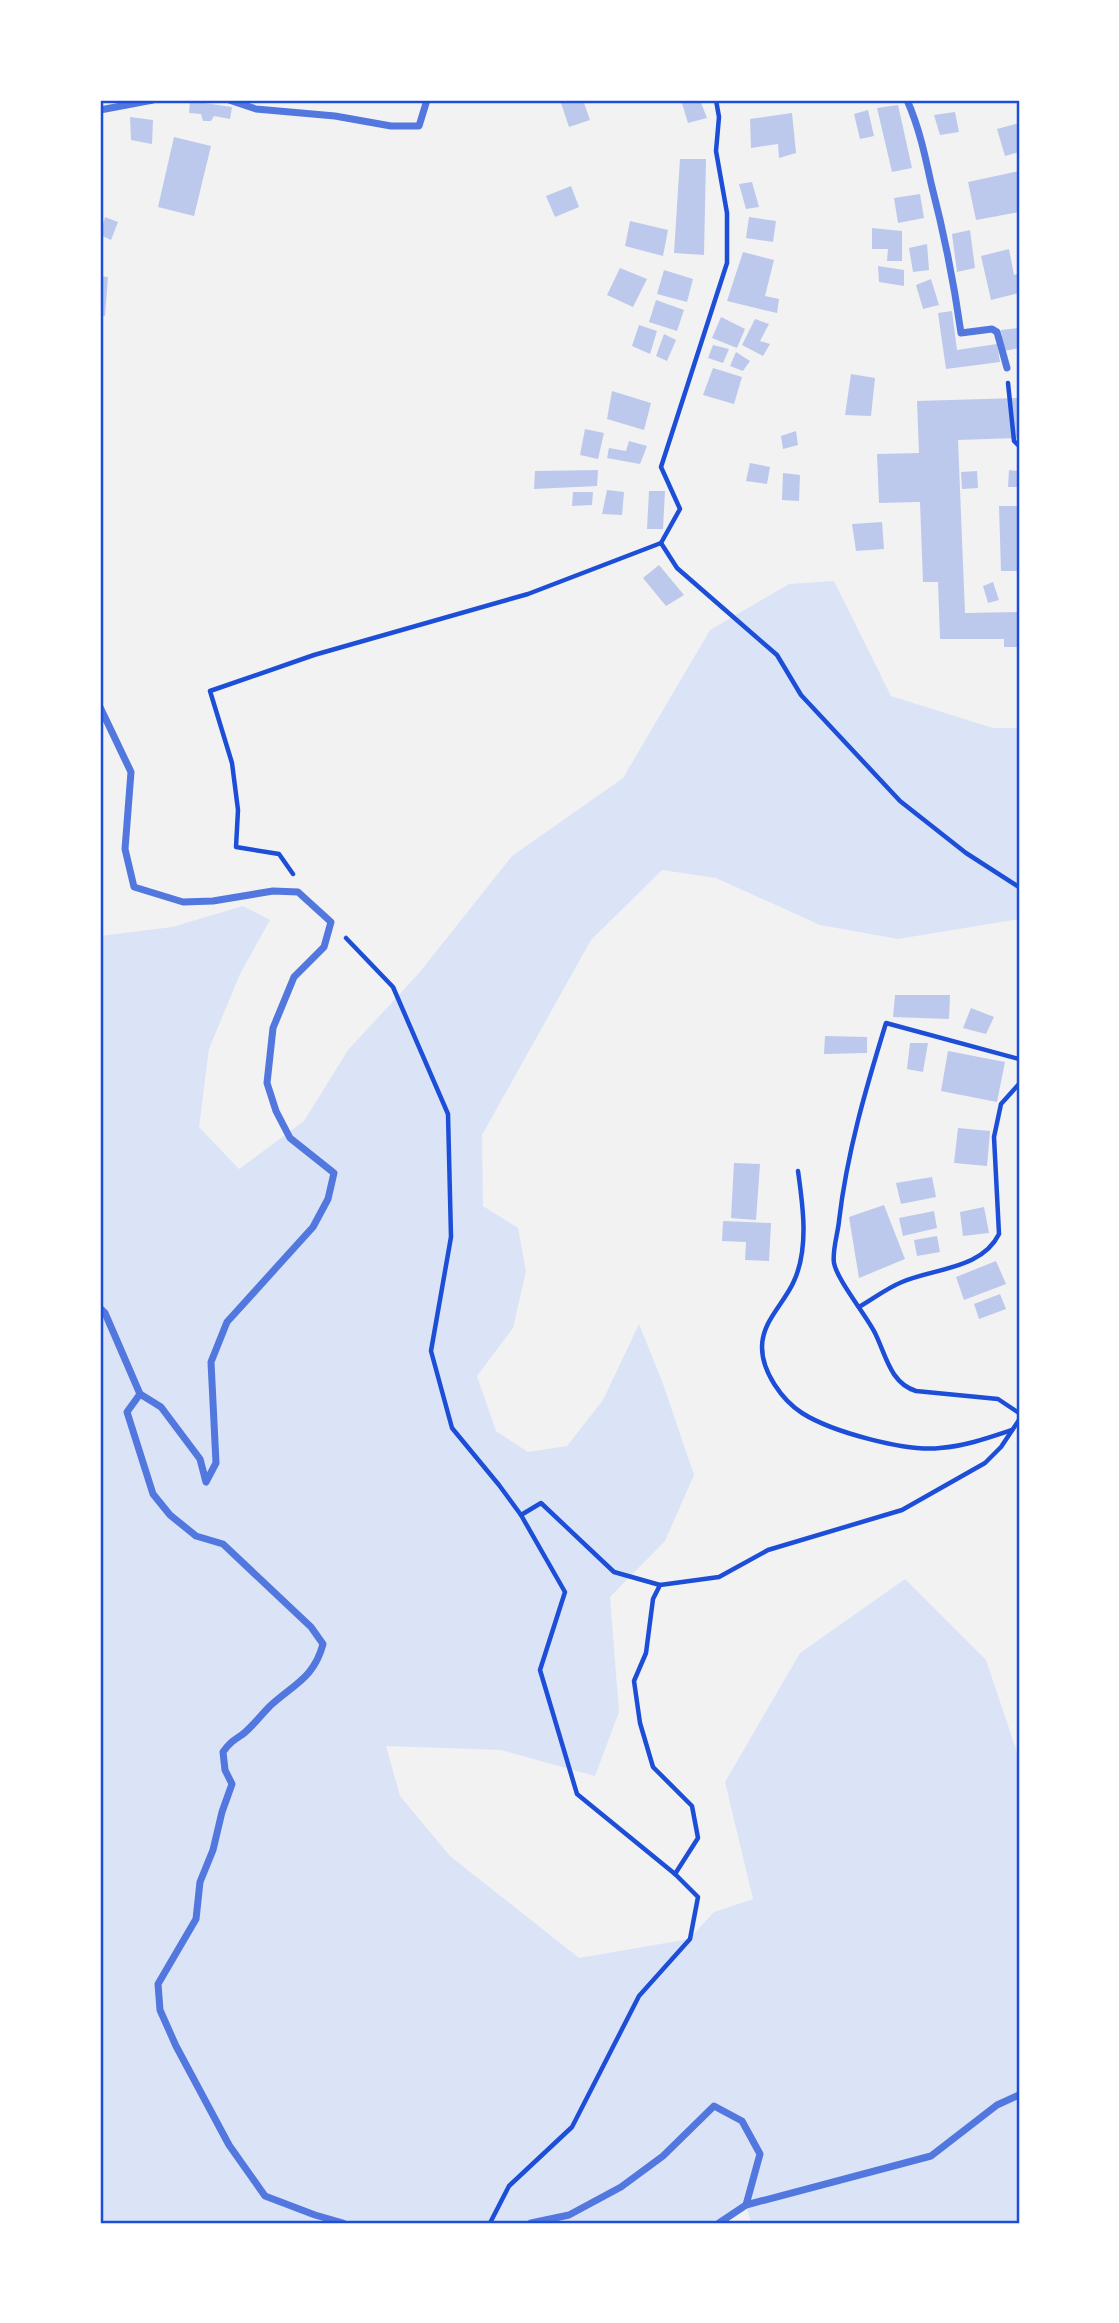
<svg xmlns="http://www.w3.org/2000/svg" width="1119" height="2323" font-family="'Noto Serif',serif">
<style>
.green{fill:#dbe4f7}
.building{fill:#bdc9ec}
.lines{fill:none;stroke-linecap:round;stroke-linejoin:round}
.path{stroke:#1d4ed8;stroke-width:4.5}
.minor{stroke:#5277de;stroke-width:7}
.neatline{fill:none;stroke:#1d4ed8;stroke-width:2.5}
</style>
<rect width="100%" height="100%" fill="#f2f2f2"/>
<polygon class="green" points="834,581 891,696 993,728 1019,728 1019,919 898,939 820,925 716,878 662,870 591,940 482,1135 483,1206 518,1228 526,1271 513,1328 477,1376 496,1431 528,1452 567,1446 603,1400 639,1324 662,1381 694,1475 665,1541 610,1597 619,1712 595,1776 501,1750 386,1746 400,1796 450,1856 579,1958 689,1939 714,1912 753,1899 725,1782 800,1653 905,1579 986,1660 1019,1758 1019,2223 751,2223 746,2205 716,2223 100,2223 100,936 172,927 243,906 270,920 240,974 209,1049 199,1127 239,1169 304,1121 348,1050 419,973 512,856 623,778 710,630 789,584"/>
<g class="building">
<polygon points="560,100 583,100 590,120 569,127"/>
<polygon points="681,100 700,100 707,118 688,123"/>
<polygon points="190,101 232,107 230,119 214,116 211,121 203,121 201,114 189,113"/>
<polygon points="898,105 912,168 892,172 877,108"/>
<polygon points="868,110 874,136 860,139 854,114"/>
<polygon points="955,112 959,132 940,135 934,115"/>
<polygon points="792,113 796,153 779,158 778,144 751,148 750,119"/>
<polygon points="130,117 153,120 152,144 131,140"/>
<polygon points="1019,123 1019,152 1005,156 997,129"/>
<polygon points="174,137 211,146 194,216 158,207"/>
<polygon points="680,159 706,159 704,255 674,253"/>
<polygon points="1019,171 1019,212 976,220 968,182"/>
<polygon points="752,182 759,207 746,209 739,184"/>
<polygon points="571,186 579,207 555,217 546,196"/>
<polygon points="920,194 924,218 898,223 894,198"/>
<polygon points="105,217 118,222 111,240 100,235"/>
<polygon points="749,217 776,221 773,242 746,238"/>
<polygon points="630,221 668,230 663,256 625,246"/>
<polygon points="872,228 902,231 902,261 887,261 888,249 872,249"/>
<polygon points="970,230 975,268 957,272 952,234"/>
<polygon points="927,244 929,270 913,272 909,248"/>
<polygon points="1009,249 1014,275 1019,273 1019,293 991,300 981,256"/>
<polygon points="743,252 774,260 765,296 779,299 777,313 727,301"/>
<polygon points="878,266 904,270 904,286 879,282"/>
<polygon points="620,268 647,279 633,307 607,295"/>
<polygon points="664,270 693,279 687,302 657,294"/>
<polygon points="100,276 108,277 105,316 100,315"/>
<polygon points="931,279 939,305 923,309 916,285"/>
<polygon points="656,300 684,310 677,331 649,322"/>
<polygon points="952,311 957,350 997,344 1000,362 946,369 938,313"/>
<polygon points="721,317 745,329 737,348 712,338"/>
<polygon points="755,319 769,324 760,341 770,344 763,356 742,345"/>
<polygon points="639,325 657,331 650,354 632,346"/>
<polygon points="1019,328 1019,348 1004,351 1001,330"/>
<polygon points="664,334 676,340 667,361 656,356"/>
<polygon points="713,345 729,349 723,363 708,358"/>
<polygon points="736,352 750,361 743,371 730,366"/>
<polygon points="713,368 742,377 734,404 703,395"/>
<polygon points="851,374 875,378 871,416 845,415"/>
<polygon points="612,391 651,403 644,430 607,419"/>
<polygon points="1019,398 1019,438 958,440 965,613 1019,612 1019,647 1004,647 1004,639 940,639 938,582 923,582 920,502 879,503 877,454 919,453 917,401"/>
<polygon points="585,429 604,433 598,459 580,455"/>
<polygon points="796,431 798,445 783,449 781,436"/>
<polygon points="629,441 647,446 640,464 607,458 609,448 626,451"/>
<polygon points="750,463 770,467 767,484 746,481"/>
<polygon points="598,470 597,486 534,489 535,471"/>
<polygon points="1009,470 1019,471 1019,487 1008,487"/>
<polygon points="977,471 978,488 962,489 961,472"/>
<polygon points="783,473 800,475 799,501 782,500"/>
<polygon points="607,490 624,492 622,515 602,514"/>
<polygon points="649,491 665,491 663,529 647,529"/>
<polygon points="573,492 593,492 592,505 572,506"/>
<polygon points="999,506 1019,506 1019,571 1001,571"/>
<polygon points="882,522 884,549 856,551 852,524"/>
<polygon points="659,565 684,595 666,606 643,578"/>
<polygon points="993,582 999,600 988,603 983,586"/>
<polygon points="895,995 950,995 949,1019 893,1017"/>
<polygon points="971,1008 994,1017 986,1034 963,1028"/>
<polygon points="825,1036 867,1037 867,1053 824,1054"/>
<polygon points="910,1043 928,1043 923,1072 907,1069"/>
<polygon points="948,1051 1005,1062 997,1102 941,1091"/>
<polygon points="958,1128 990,1131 987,1166 954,1163"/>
<polygon points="734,1163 760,1164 756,1220 731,1218"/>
<polygon points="932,1177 936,1197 901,1204 896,1183"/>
<polygon points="884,1205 905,1259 859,1278 849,1217"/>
<polygon points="984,1207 989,1233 963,1236 960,1212"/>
<polygon points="934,1211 937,1228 903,1236 899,1218"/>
<polygon points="723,1221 771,1223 769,1261 745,1260 746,1242 722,1241"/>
<polygon points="937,1236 940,1252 917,1256 914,1240"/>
<polygon points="996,1261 1006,1284 964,1300 956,1277"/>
<polygon points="1000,1294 1006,1309 979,1319 974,1304"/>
</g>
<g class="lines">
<g class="path">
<polyline points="716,100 719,117 716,151 727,213 727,263 661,467 680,509 661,543 677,568 777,655 801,695 900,801 966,853 1019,887"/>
<polyline points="1008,383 1014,441 1019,446"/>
<polyline points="293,874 279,854 236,847 238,810 232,763 210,691 314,655 528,594 661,543"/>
<polyline points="346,938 393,987 448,1114 451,1237 431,1351 452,1428 499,1485 521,1515"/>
<path d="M1019,1059L886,1023C866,1088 847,1152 839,1221C838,1233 832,1251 834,1263C837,1280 866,1315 875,1333C886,1355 890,1383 916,1391L998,1399L1019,1413"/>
<path d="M798,1171C803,1206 809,1248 794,1281C784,1304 762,1321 762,1347C762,1372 782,1400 802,1413C832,1432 906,1452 940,1448C965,1446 988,1438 1012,1430"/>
<path d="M859,1307C873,1299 887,1288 902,1282C935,1268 982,1269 999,1234L994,1137L1001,1104L1019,1084"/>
<polyline points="675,1874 698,1838 692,1806 653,1767 640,1723 634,1681 646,1653 653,1599 660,1585 719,1577 768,1550 902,1510 985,1463 1001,1447 1019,1420"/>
<polyline points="490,2223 509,2186 572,2127 639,1996 690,1939 698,1897 675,1874 577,1794 540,1670 565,1592 521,1515 541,1503 614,1572 660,1585"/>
</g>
<g class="minor">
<polyline points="229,100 256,109 335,116 391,126 419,126 427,100"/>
<path d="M907,100C919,127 925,155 931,183C944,233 954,283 961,333L992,329L997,332L1007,368"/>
<polyline points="100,110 153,100"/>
<path d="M100,707L131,772L125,849L134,887L183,902L213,901L273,891L298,892L331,922L324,947L294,977L273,1028L267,1083L276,1111L290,1138L334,1173L328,1199L313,1227L227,1322L211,1362L216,1463L206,1482L200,1459L161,1407L140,1394L127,1412L153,1494L170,1515L196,1536L223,1544L311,1627L323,1644C314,1678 294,1684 270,1706C261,1715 253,1726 243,1734C234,1740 229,1743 223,1752L225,1770L232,1784L222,1812L213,1850L200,1882L196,1919L158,1984L160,2010L176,2046L229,2145L265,2196L315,2215L343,2223"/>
<polyline points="100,1308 105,1313 140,1394"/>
<polyline points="531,2223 569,2215 621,2187 663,2156 714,2106 742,2121 760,2154 746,2205"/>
<polyline points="719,2223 746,2205 931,2156 997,2105 1019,2095"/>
</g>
</g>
<rect width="1119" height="2323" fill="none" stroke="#ffffff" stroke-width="203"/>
<rect x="102" y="102" width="916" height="2120" class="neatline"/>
</svg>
